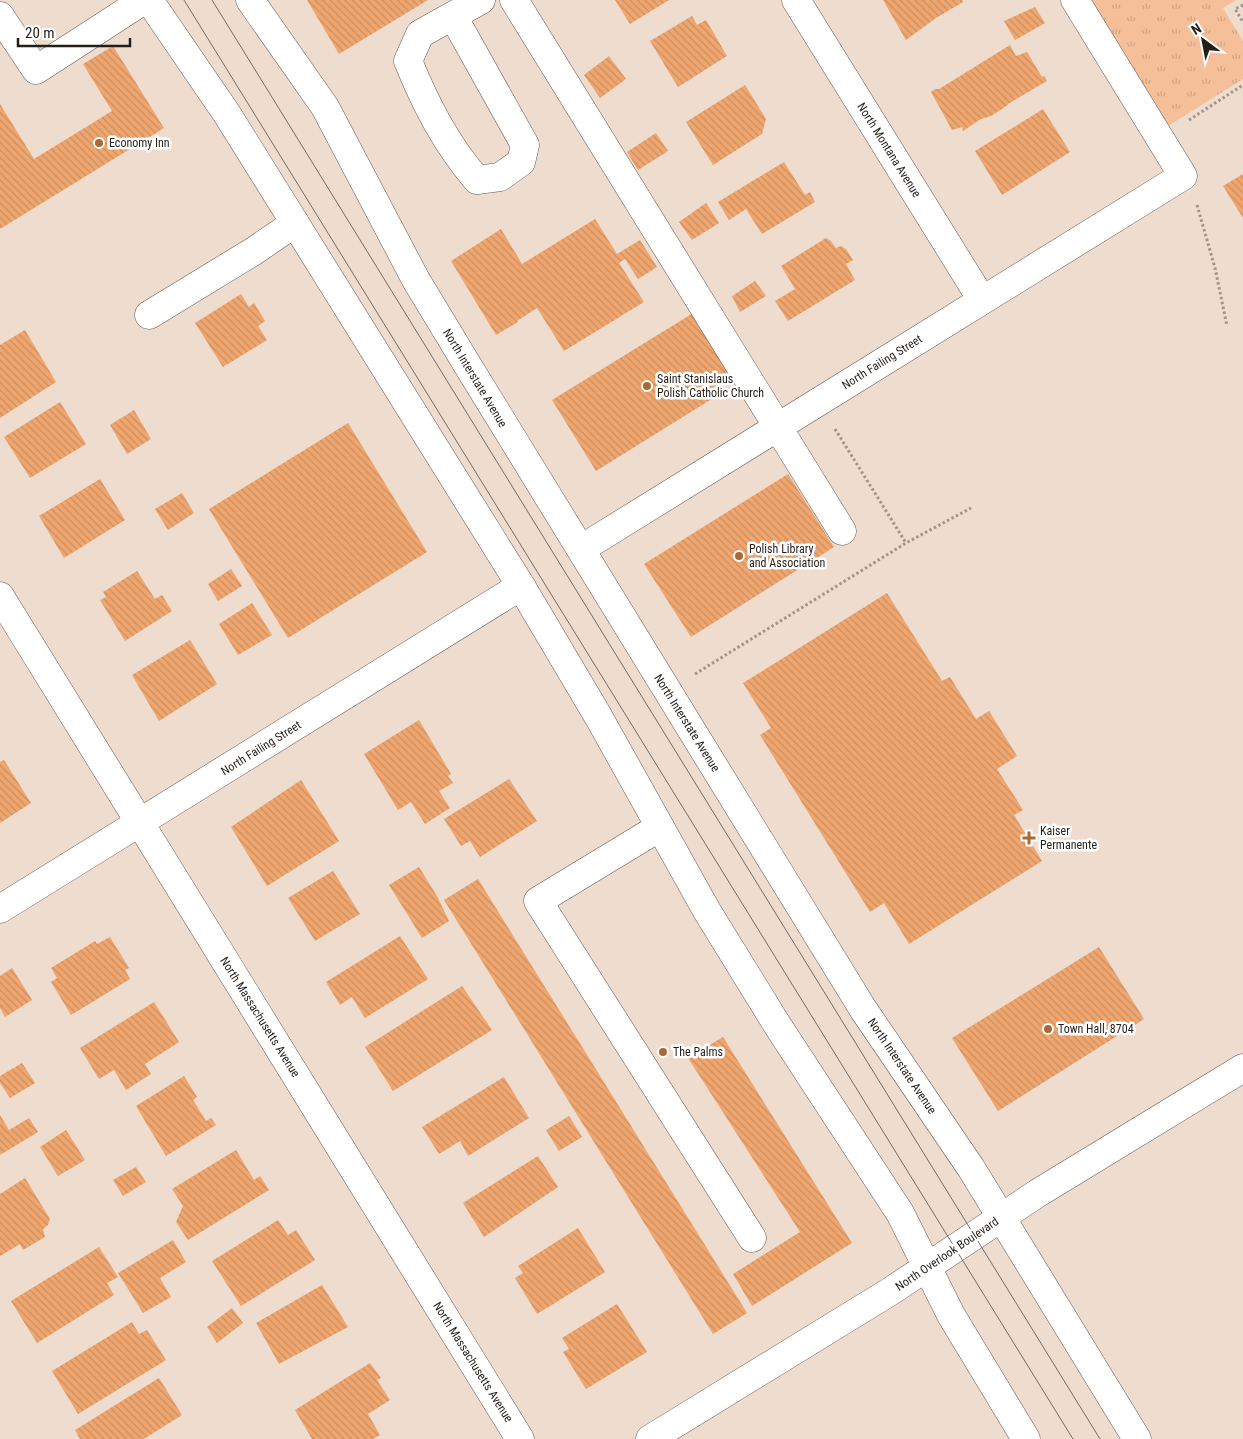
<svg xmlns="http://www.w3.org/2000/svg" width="1243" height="1439" font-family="'Roboto Condensed',sans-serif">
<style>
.grass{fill:url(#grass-tufts)}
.building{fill:url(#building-back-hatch)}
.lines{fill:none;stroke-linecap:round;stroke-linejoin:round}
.minor-casing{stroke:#68584d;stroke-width:29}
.path{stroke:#a2948a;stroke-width:3;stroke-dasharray:2.5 2.5;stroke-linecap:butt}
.minor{stroke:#fff;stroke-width:28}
.tram{stroke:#766b63;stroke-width:1}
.poi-dot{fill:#aa6834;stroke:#fff;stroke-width:2}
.labels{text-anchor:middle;stroke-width:5;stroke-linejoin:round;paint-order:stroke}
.poi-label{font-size:12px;fill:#241e19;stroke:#fff;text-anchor:start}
.street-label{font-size:12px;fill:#241e19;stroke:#fff}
</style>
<defs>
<pattern id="grass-tufts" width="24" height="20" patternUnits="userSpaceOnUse" patternTransform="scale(1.25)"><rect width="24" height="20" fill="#f4bf99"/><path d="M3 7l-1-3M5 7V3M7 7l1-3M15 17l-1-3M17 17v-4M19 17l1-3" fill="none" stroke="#d1a483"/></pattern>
<pattern id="building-back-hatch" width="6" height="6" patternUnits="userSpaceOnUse" patternTransform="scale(1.25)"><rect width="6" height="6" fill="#efa66f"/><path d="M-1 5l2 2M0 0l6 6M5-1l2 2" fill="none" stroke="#cd8e60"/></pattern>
</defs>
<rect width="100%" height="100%" fill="#eedccf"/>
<polygon class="grass" points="1091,0 1236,0 1223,8 1243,41 1243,79 1168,126"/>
<g class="building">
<polygon points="307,0 428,0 339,54"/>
<polygon points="615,0 669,0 630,24"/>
<polygon points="883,0 962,0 963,2 936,18 906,40"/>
<polygon points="1035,7 1045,23 1015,40 1004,21"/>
<polygon points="692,16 697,25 706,20 727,56 678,87 650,41"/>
<polygon points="1010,45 1016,56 1027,52 1042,77 1044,76 1047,81 1008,104 1008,105 991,116 981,119 963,131 962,127 952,130 931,92 935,89 939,89"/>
<polygon points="113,46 164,128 0,229 0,104 34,159 112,111 83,64"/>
<polygon points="609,56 626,79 600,98 584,75"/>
<polygon points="745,85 766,119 762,134 713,165 686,122"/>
<polygon points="1043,109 1070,152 1002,195 975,151"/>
<polygon points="656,133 668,151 638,170 627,152"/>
<polygon points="784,162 805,195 810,192 815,202 762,234 746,209 729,220 718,202"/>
<polygon points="1243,174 1243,218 1223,186"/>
<polygon points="706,203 719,223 692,240 679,222"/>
<polygon points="595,219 617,254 640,240 657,267 638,279 625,259 619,263 644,302 564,351 537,308 517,321 518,322 496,335 451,261 501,229 522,264"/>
<polygon points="826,238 831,241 836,248 841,246 846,249 853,260 846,264 855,280 788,321 775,301 795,289 781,266"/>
<polygon points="755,281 766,296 740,312 732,296"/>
<polygon points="241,294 249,307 254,303 265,321 258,326 267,340 223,367 195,323"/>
<polygon points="698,310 734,368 715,380 723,392 596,471 552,400"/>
<polygon points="25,330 56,382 0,418 0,345"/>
<polygon points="60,402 86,444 30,478 4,437"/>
<polygon points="134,410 151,439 127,454 110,425"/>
<polygon points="348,423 427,552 288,638 209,509"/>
<polygon points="788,474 834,547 691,637 644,564"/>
<polygon points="100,479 125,520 64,558 39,516"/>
<polygon points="182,493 194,513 168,530 155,509"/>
<polygon points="231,569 242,586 218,601 208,584"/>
<polygon points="137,571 155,599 162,595 172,611 125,641 100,600 106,597 103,592"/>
<polygon points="887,593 942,681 950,677 976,719 989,711 1017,756 997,769 1023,810 1014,815 1042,861 909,944 884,903 870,912 760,735 771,728 743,683"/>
<polygon points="252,603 272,635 238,655 219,624"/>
<polygon points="190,640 217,684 159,721 132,675"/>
<polygon points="419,720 451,774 448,776 453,783 439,791 450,808 425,824 411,802 398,810 364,754"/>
<polygon points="4,760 31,803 0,823 0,762"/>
<polygon points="509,779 537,821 480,857 470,841 461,846 444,819"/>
<polygon points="301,780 339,841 267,886 231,827"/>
<polygon points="419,867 437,896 449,921 422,938 389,885"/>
<polygon points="333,871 360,914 315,941 288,898"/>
<polygon points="478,879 747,1313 713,1334 444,900"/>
<polygon points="400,936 428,979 365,1018 352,997 340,1005 326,982"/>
<polygon points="110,937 129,968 125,970 130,979 71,1015 51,982 57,978 51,968 95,941 97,944"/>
<polygon points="1099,947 1144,1019 998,1111 952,1038"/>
<polygon points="12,968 32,1000 5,1017 0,1008 0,976"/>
<polygon points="462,986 492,1030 393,1091 365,1047"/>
<polygon points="154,1002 179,1042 145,1064 151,1074 126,1090 114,1070 99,1079 80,1048"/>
<polygon points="723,1037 852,1243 752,1306 733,1274 800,1232 688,1058"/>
<polygon points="22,1063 35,1083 10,1098 0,1083 0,1076"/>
<polygon points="184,1076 197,1097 193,1100 206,1121 211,1118 216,1125 166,1156 136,1106"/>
<polygon points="504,1077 529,1118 468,1156 460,1141 439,1154 422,1127"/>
<polygon points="0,1115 9,1130 29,1118 38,1132 0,1155"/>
<polygon points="569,1116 582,1137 559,1151 546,1130"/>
<polygon points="66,1130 85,1160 58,1176 40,1147"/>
<polygon points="236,1150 254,1180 260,1176 269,1190 188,1240 176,1222 183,1206 172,1189"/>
<polygon points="538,1156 558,1187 484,1237 463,1203"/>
<polygon points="136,1167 146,1182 123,1196 113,1180"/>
<polygon points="25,1178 50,1219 48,1225 43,1229 45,1237 23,1250 20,1244 0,1256 0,1194"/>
<polygon points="278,1220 288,1235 296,1230 315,1260 241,1306 212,1261"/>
<polygon points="578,1228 605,1272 537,1314 515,1278 523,1273 518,1266"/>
<polygon points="173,1240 186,1262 160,1278 171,1297 143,1313 118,1273"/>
<polygon points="99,1247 118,1277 107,1283 114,1295 37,1343 11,1301"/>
<polygon points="322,1285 348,1327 279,1364 256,1323"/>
<polygon points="617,1304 647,1352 586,1389 563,1352 569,1349 562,1338"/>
<polygon points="232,1308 243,1323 217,1343 207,1327"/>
<polygon points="132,1322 139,1334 147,1330 166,1360 78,1414 52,1371"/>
<polygon points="370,1363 381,1378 377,1380 390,1400 368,1414 380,1435 373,1439 312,1439 295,1410"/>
<polygon points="159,1378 182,1415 144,1439 80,1439 75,1430"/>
</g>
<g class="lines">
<defs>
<g id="minor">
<polyline points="149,0 227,114 521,586 598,716 707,911 776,1023 900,1213 951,1315 1026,1439"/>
<polyline points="250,0 325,107 416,280 468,366 863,1009 971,1168 1137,1439"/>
<polyline points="514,0 842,531"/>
<polyline points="796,0 982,300"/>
<polyline points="0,16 36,70 144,0"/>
<path d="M453,16L525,145L521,162L500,177L477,180C446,144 426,105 408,61L420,34L481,0"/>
<polyline points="149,315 254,251 295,223"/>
<polyline points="581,549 1183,176 1075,0"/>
<polyline points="0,596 520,1439"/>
<polyline points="660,827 538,901 752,1238"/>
<polyline points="0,909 521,586"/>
<polyline points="650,1439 891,1291 1038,1193 1243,1068"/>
</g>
</defs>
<use href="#minor" class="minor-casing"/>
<g class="path">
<polyline points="1243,5 1235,9 1243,22"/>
<polyline points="1189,120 1243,85"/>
<polyline points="1197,205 1215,268 1227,326"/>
<polyline points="835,429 906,543"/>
<polyline points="695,674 906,543 971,508"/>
</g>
<use href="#minor" class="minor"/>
<g class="tram">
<polyline points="184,0 1073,1439"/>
<polyline points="212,0 1100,1439"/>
</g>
</g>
<g class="poi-dot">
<circle cx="99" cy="143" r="5"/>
<circle cx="647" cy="386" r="5"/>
<circle cx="739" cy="556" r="5"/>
<path d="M1026.5 830.5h5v5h5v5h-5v5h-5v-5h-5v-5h5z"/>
<circle cx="1048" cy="1029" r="5"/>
<circle cx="663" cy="1052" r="5"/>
</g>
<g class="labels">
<g class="poi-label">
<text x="109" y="147">Economy Inn</text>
<text x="657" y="383">Saint Stanislaus<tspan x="657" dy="14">Polish Catholic Church</tspan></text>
<text x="749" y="553">Polish Library<tspan x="749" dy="14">and Association</tspan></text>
<text x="1040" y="835">Kaiser<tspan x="1040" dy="14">Permanente</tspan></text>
<text x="1058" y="1033">Town Hall, 8704</text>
<text x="673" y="1056">The Palms</text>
</g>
<g class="street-label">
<text transform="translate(889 150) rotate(58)" y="4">North Montana Avenue</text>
<text transform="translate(882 362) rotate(-32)" y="4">North Failing Street</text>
<text transform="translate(475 378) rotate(59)" y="4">North Interstate Avenue</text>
<text transform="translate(687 723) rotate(58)" y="4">North Interstate Avenue</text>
<text transform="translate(261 748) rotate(-32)" y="4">North Failing Street</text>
<text transform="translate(260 1017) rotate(58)" y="4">North Massachusetts Avenue</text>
<text transform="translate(902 1066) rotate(56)" y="4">North Interstate Avenue</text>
<text transform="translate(947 1254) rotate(-34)" y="4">North Overlook Boulevard</text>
<text transform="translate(473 1362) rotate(58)" y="4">North Massachusetts Avenue</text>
</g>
</g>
<g transform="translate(1203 40) rotate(328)" stroke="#ffffff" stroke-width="4" paint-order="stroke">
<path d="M0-4L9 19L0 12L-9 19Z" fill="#241e19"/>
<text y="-8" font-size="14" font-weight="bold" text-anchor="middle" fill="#241e19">N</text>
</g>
<path d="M18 38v8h112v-8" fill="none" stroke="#241e19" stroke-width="2.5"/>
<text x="25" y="38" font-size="15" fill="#241e19" stroke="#ffffff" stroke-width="4" paint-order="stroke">20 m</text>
</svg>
